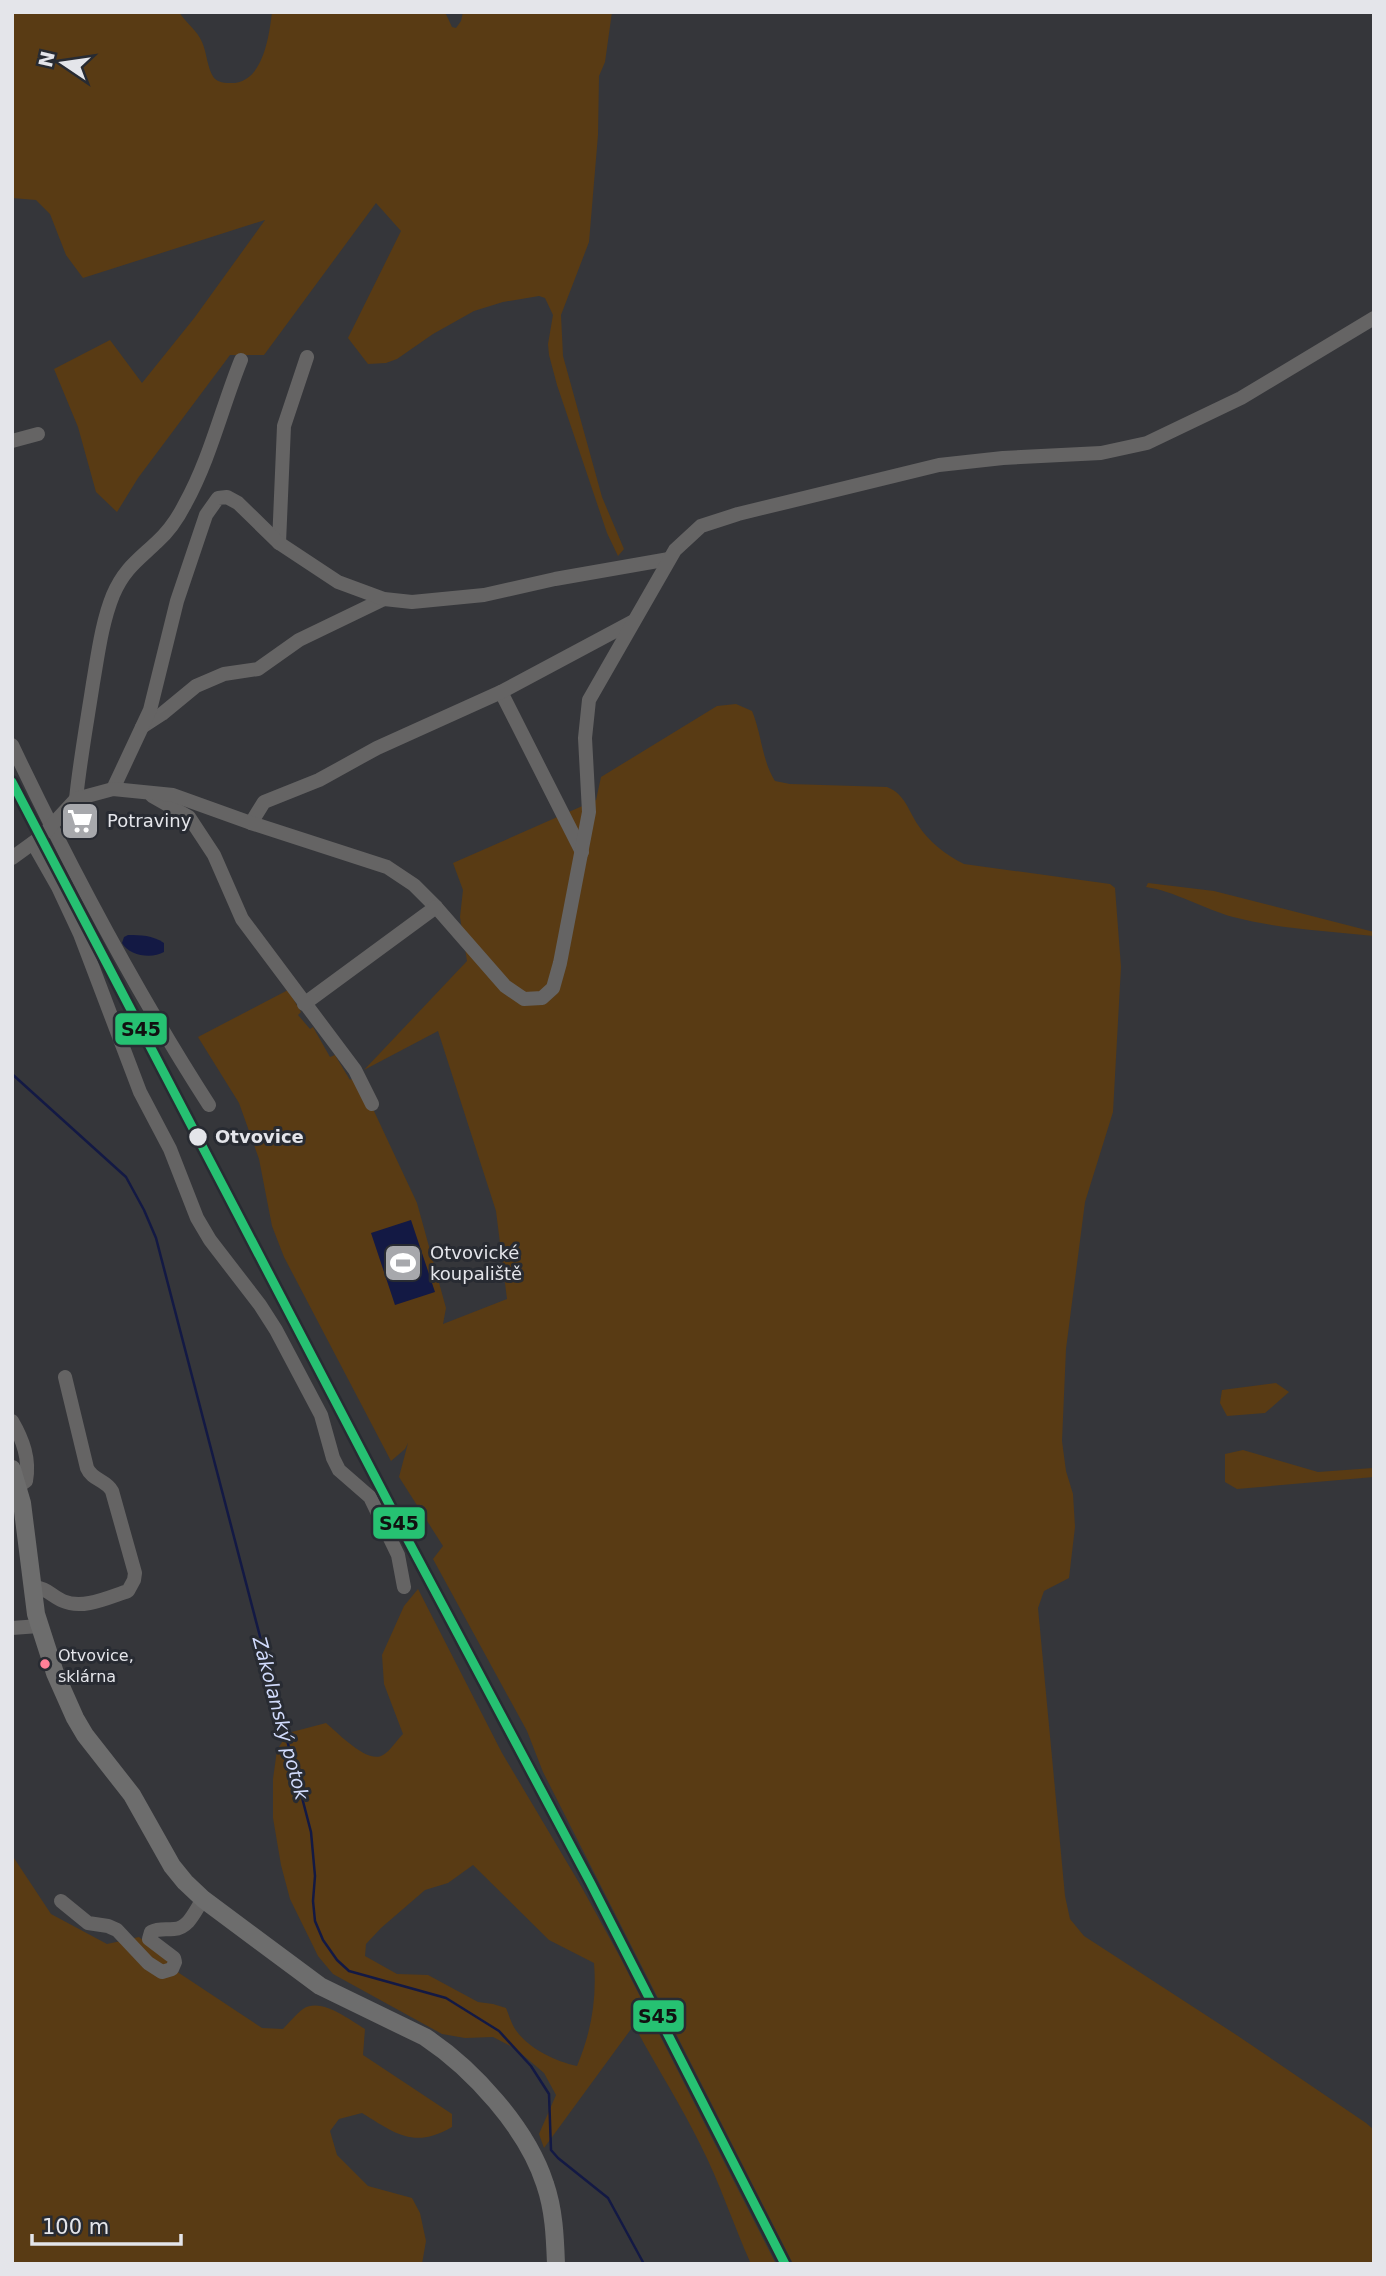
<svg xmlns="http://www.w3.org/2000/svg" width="1386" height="2276" font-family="'DejaVu Sans',sans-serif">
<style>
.green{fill:#593b14;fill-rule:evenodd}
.water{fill:#131944}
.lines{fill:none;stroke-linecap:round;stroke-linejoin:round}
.stream{stroke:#131944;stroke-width:2.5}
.minor{stroke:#656464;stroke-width:14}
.major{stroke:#6d6d6d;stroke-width:18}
.rail-1-casing{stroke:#282b32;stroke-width:14}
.rail-1{stroke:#26c172;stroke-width:9}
.stop-dot{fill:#e4e5ea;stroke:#282b32;stroke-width:2.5}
.bus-dot{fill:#ff8098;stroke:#282b32;stroke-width:2.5}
.labels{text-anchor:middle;stroke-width:6;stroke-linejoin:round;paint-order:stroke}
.bus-label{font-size:16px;fill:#e4e5ea;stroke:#282b32;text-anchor:start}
.poi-label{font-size:18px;fill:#e4e5ea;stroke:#282b32;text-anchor:start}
.stop-label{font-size:18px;font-weight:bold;fill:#e4e5ea;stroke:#282b32;text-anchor:start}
.water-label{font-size:19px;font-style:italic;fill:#d1dbfc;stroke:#282b32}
.line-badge{stroke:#282b32;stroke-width:2.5}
.pale-badge-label{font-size:19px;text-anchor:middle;font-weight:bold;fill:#111}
</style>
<rect width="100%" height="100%" fill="#35363a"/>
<g class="green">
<path d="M12,12H179C186,23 197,30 202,42C207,53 207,68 214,78C218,82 223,83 229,83C263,85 269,37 272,12H445L452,27L456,28L461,21L463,12H612L605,62L599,76L598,135L589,242L561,315L563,356L602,497L624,549L618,556L607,533L557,385L549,355L548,344L553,315L545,298L539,296L503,302L474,311L433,334L397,359L386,363L368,364L348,338L401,231L376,203L264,355H230L138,478L117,512L96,492L78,427L54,369L110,340L142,383L195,317L265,220L83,278L66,255L50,214L36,200L12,198Z"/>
<path d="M736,704L752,711C762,735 762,761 775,781L790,784L887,787C905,794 908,810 918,825C929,842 946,855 964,864L1110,884L1115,888L1121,967L1113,1112L1085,1202L1066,1349L1062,1441L1066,1471L1073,1494L1075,1527L1069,1578L1044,1591L1038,1608L1065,1896L1070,1919L1084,1936L1238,2036L1366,2123L1374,2130V2264H793L543,1772L527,1731L433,1559L443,1546L399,1477L408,1443L405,1449L391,1461L284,1257L272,1226L259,1159L239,1103L198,1037L288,990L301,1012L298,1015L310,1029L313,1027L330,1057L335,1055L350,1080L354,1077L366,1094L417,1203L446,1308L443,1324L507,1299L496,1211L438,1031L364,1070L467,961L460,917L463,890L453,863L596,800L601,777L717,706Z"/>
<path d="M1148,883L1214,891L1374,932V936C1327,931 1279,929 1233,917C1204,909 1174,891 1146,887Z"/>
<polygon points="1276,1383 1289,1392 1265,1413 1227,1416 1220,1403 1222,1390"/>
<polygon points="1243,1450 1318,1472 1373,1468 1374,1477 1237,1489 1225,1482 1225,1454"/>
<path d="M418,1589L502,1753L581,1886L620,1957L776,2264H751C733,2224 720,2183 700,2144C680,2103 655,2065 634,2025L544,2148L539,2134L556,2095L544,2073L516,2049L493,2037L465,2038L442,2034L333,1974L318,1956L290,1899L281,1865L273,1818V1779L277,1750L288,1733L326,1723C337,1732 368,1765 383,1755C390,1751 397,1740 403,1734L384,1684L382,1655L404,1606ZM473,1865L549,1940L594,1963C597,1999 591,2033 577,2066C554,2061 528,2048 515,2029C511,2023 509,2015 506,2008L493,2004L478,2002L428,1975L397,1974L365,1956L366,1944L381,1928L425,1890L448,1883Z"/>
<path d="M12,1855L51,1914L107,1944L139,1937L164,1957L179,1973L262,2028L283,2029C289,2023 296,2014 303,2009C322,1997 349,2020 365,2029L363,2055L452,2114V2127C414,2149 396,2134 362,2113L339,2119L330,2131L337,2155L368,2186L412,2198L420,2213L426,2241L422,2264H12Z"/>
</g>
<g class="water">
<path d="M128,935C141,935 152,935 164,943V952C152,959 129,956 122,943L124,937Z"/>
<polygon points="411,1220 435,1292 395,1305 371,1233"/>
</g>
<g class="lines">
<polyline class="stream" points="12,1074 126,1177 144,1210 156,1238 311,1832 315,1876 313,1901 315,1921 323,1940 337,1960 349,1971 446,1998 499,2031 531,2066 549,2094 551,2150 558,2158 608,2198 644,2264"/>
<g class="minor">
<polyline points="12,441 38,434"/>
<polyline points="279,543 284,426 307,357"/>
<polyline points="501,692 582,852"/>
<polyline points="142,727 162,714 196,686 224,674 258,669 299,640 384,599"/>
<path d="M12,745C71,869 135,990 209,1105"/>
<polyline points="113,789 150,710 177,601 206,515 218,498 227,497 238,503 279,543 338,582 384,599 412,602 484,595 555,579 669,559"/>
<polyline points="152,796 189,817 214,855 242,919 355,1070 372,1104"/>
<path d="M76,799C80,760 87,722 93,683C98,654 102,622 113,595C124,569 138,560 157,542C168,532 178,518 185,504C210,459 222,407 241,360"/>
<polyline points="251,823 264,802 319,780 377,748 501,692 632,622"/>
<polyline points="33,843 58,887 80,934 140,1092 170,1149 197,1218 210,1240 260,1305 276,1330 321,1415 333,1458 339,1470 370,1497 398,1555 404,1587"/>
<polyline points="12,858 41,837 76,799 113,789 173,795 251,823 387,867 414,885 436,907 505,986 524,999 542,998 553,988 560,963 589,812 585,738 589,700 675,550 701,526 738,514 939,465 1003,458 1101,453 1147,443 1241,398 1374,318"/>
<polyline points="304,1004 436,907"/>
<path d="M12,1421C23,1440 30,1459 26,1481L18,1487"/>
<path d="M33,1587C45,1587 52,1596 63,1601C83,1610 109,1597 128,1591L134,1580L135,1573L112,1491C106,1480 92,1480 87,1468L65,1377"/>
<polyline points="12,1628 39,1626"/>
<path d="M61,1901L88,1923L108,1926L117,1930L148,1963L162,1972L172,1969L175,1962L174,1958L149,1939L151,1932C159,1928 165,1930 174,1929C189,1928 195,1911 203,1899"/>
</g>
<path class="major" d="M12,1469L22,1503L36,1614L55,1673L75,1718L85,1735L132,1795L172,1866L185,1882L203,1899L320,1986L425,2037C473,2069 527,2128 545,2184C554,2210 555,2237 556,2264"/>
<defs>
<polyline id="rail-1" points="12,782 410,1544 590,1882 785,2264"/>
</defs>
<use href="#rail-1" class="rail-1-casing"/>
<use href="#rail-1" class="rail-1"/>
</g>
<defs>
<symbol id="supermarket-square" viewBox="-11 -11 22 22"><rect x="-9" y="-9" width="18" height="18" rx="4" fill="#a7a8ac" stroke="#282b32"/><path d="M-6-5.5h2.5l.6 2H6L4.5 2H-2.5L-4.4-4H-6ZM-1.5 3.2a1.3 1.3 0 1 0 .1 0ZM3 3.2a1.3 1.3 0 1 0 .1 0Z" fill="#fff"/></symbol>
<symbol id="stadium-square" viewBox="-11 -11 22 22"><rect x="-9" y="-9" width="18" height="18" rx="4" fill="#a7a8ac" stroke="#282b32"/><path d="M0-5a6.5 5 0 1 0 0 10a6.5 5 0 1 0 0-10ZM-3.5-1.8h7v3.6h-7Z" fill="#fff"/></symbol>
</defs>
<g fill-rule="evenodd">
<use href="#supermarket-square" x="58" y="799" width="44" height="44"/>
<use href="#stadium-square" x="381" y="1241" width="44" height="44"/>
</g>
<circle class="stop-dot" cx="198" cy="1137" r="10"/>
<circle class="bus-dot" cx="45" cy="1664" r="6"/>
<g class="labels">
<g class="bus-label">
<text x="58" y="1661">Otvovice,<tspan x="58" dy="21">sklárna</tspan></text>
</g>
<g class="poi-label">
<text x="107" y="827">Potraviny</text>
<text x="430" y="1259">Otvovické<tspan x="430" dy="21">koupaliště</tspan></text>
</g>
<g class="stop-label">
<text x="215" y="1143">Otvovice</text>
</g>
<g class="water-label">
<text transform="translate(281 1718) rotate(75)" y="7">Zákolanský potok</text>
</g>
</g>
<g class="line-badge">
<rect x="114" y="1012" width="54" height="34" rx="7" fill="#26c172"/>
<rect x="372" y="1506" width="54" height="34" rx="7" fill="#26c172"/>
<rect x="632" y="1999" width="53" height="34" rx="7" fill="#26c172"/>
</g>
<g class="pale-badge-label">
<text x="141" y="1036">S45</text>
<text x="399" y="1530">S45</text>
<text x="658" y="2023">S45</text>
</g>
<rect width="1386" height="2276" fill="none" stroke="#e4e5ea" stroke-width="28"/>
<g transform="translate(63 63) rotate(283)" stroke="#282b32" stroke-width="5" paint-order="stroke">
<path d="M0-5L12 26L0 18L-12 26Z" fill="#e4e5ea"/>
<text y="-10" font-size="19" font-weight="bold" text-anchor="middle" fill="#e4e5ea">N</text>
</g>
<path d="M32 2234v10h149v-10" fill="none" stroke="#e4e5ea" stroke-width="3.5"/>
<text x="42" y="2234" font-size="21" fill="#e4e5ea" stroke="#282b32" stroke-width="5" paint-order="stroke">100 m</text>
</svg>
